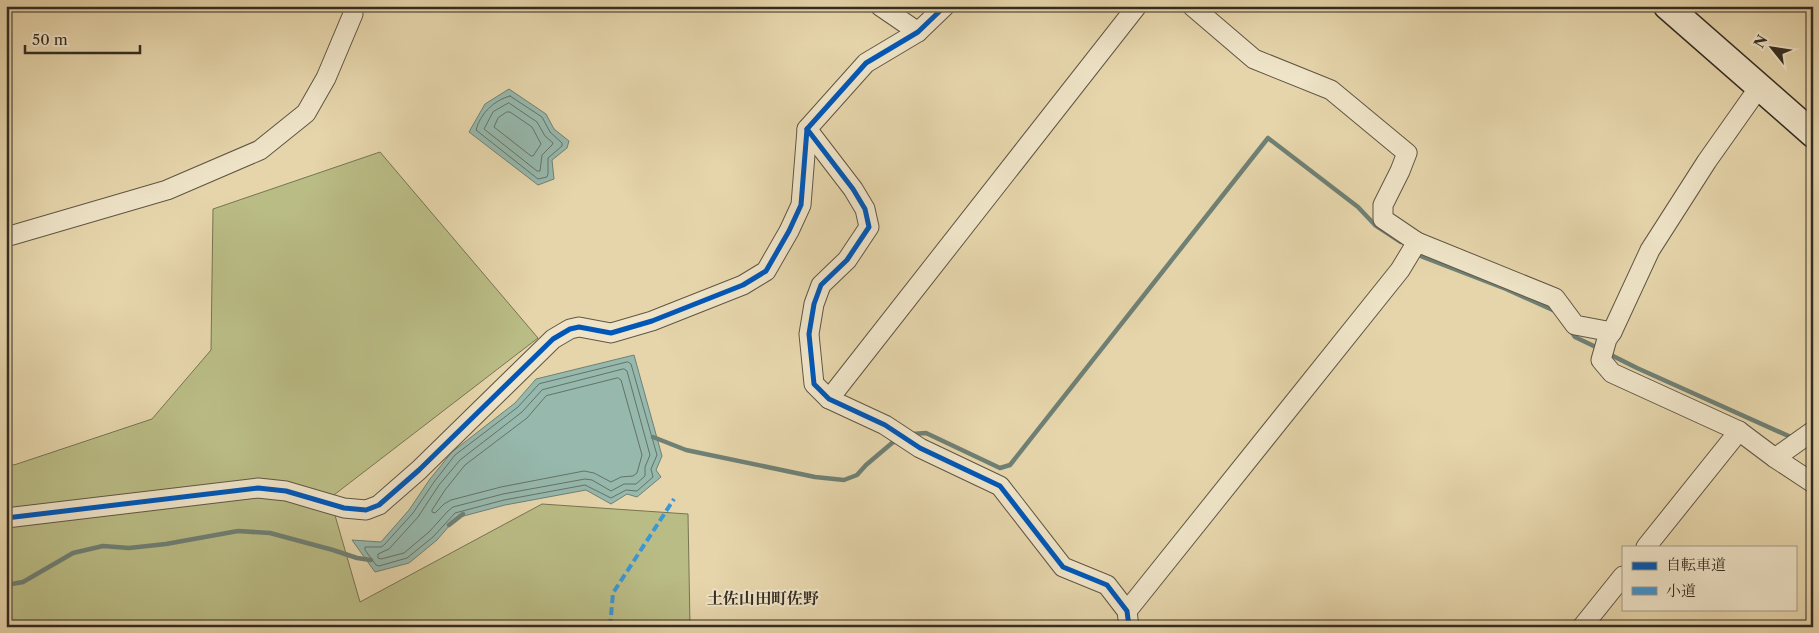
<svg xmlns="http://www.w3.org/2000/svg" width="1819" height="633" font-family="'Libre Caslon Text','Noto Serif JP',serif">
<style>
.green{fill:#babc85;stroke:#777453}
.water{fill:#96b8ad;stroke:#6f8075}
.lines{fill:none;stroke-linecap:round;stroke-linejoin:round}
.shore{stroke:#657267;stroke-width:1}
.stream{stroke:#6f8075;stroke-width:4.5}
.minor-casing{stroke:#605644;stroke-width:21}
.secondary-casing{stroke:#342c21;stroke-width:29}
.minor{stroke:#efe4c8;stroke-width:19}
.secondary{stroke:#efe4c8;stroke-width:26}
.quiet{stroke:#3d96d5;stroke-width:4;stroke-dasharray:8 4;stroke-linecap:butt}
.cycleway-casing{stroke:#efe4c8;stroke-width:8}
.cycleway{stroke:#0057b8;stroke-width:5}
.labels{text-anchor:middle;stroke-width:4;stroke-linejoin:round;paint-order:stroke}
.quarter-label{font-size:16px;font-weight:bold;fill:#342c21;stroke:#efe4c8}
</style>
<rect width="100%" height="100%" fill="#e6d5ab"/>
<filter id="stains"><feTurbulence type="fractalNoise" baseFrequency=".004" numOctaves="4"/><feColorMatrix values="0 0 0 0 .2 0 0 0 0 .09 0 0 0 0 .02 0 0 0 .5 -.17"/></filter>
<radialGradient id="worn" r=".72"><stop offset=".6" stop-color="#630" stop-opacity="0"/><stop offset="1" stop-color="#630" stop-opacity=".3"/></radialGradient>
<polygon class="green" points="380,152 538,338 330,498 360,602 542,504 688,514 690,627 6,627 6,463 14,465 152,419 211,350 213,209"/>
<g class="water">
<polygon points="509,89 546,114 554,129 569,141 567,148 552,160 554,179 538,185 469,132 485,104"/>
<polygon points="634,355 662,456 656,470 661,477 637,497 627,494 611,504 586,490 505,505 456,518 437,540 409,563 375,572 352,540 381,542 409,510 430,479 452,452 515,403 536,379"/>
</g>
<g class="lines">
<g class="shore">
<path d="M510,96L542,117L550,132L562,143V146L548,158V174L547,177L538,179L476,130C480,114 494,100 510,96Z"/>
<polygon points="509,103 537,122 545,136 553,143 552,145 542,155 540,171 537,171 484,129 493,112"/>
<polygon points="507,112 510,112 532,127 541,144 533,156 531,156 494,127 498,118"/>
<polygon points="628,362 631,364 657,455 651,469 653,477 637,491 626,490 611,498 585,485 504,500 455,513 433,537 407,558 379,566 376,565 365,550 365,547 381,547 384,545 413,513 434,482 455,455 518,407 539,384"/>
<polygon points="624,369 627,371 650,455 645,467 645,476 636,484 624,484 611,491 592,480 585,479 503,494 453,507 448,511 429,532 404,553 381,559 378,558 378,554 389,549 418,517 439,485 460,460 522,412 542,390"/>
<polygon points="618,378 621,380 642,455 637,473 633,476 621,477 611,482 594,473 584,471 501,487 451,500 444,504 435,513 432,512 432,510 445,490 465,465 527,418 546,396"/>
</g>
<g class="stream">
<polyline points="1415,252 1423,257 1506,289 1555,311"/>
<polyline points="1571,331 1575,337 1600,349"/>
<polyline points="1607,353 1637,368 1793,438"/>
<polyline points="912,434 926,433 1000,468 1010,465 1268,138 1358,207 1375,225 1401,242"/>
<polyline points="653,437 686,450 815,477 844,480 857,475 866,465 892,443 898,440"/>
<polyline points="449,525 463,514"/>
<polyline points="6,585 23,582 73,553 103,546 129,548 166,544 238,531 270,533 333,550 357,558 371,560"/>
</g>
<defs>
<g id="minor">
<polyline points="880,6 918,32"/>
<polyline points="1192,6 1254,59 1331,90 1407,153 1400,171 1383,205 1383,219 1417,242 1555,298 1575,325 1612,332"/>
<polyline points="1760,86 1707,161 1650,250 1612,332 1607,339 1601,360 1612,373 1739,431 1775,458 1813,483"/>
<polyline points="807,129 853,189 865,209 869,227 847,260 821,285 814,304 809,334 814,384 829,399 885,425 920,448 1000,486 1063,567 1107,585 1127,611 1129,627"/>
<polyline points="6,237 167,190 260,150 306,113 326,78 353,14 352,6"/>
<polyline points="829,399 1137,6"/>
<polyline points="1775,458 1813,431"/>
<polyline points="6,518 258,488 286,491 344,508 366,510 379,505 419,470 553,339 570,329 579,327 611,333 652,321 743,285 766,271 789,231 801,205 807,129 866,63 918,32 945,6"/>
<polyline points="1646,547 1739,431"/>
<polyline points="1127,611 1400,270 1417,242"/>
<polyline points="1582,627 1623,576"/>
</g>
<polyline id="secondary" points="1667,6 1813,134"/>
</defs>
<use href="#minor" class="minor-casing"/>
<use href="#secondary" class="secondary-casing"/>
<use href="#minor" class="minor"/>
<use href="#secondary" class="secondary"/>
<polyline class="quiet" points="610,627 613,593 674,499"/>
<defs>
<g id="cycleway">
<polyline points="807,129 853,189 865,209 869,227 847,260 821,285 814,304 809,334 814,384 829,399 885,425 920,448 1000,486 1063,567 1107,585 1127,611 1129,627"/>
<polyline points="6,518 258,488 286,491 344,508 366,510 379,505 419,470 553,339 570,329 579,327 611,333 652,321 743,285 766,271 789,231 801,205 807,129 866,63 918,32 945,6"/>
</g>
</defs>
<use href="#cycleway" class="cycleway-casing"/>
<use href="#cycleway" class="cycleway"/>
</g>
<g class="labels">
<g class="quarter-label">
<text x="763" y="604">土佐山田町佐野</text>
</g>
</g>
<rect width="1819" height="633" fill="none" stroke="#e6d5ab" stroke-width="25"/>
<rect x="8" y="8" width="1804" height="618" fill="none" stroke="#342c21" stroke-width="2.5"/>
<rect x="12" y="12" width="1794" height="608" fill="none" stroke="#342c21"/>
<rect x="1622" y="546" width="175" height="65" fill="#efe4c8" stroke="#a49a85"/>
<rect x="1632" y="562" width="25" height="8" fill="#0057b8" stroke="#a49a85"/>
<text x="1666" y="570" font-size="15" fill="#342c21">自転車道</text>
<rect x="1632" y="587" width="25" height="8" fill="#3d96d5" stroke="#a49a85"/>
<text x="1666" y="596" font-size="15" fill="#342c21">小道</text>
<g transform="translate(1772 48) rotate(300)" stroke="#efe4c8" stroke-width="4" paint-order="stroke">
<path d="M0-4L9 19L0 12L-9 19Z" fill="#342c21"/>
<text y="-8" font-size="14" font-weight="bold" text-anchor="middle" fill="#342c21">N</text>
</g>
<path d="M25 45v8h115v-8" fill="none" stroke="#342c21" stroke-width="2.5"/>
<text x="32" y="45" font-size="15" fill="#342c21" stroke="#efe4c8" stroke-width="4" paint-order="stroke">50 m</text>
<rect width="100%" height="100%" filter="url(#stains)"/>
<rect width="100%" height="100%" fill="url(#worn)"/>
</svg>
